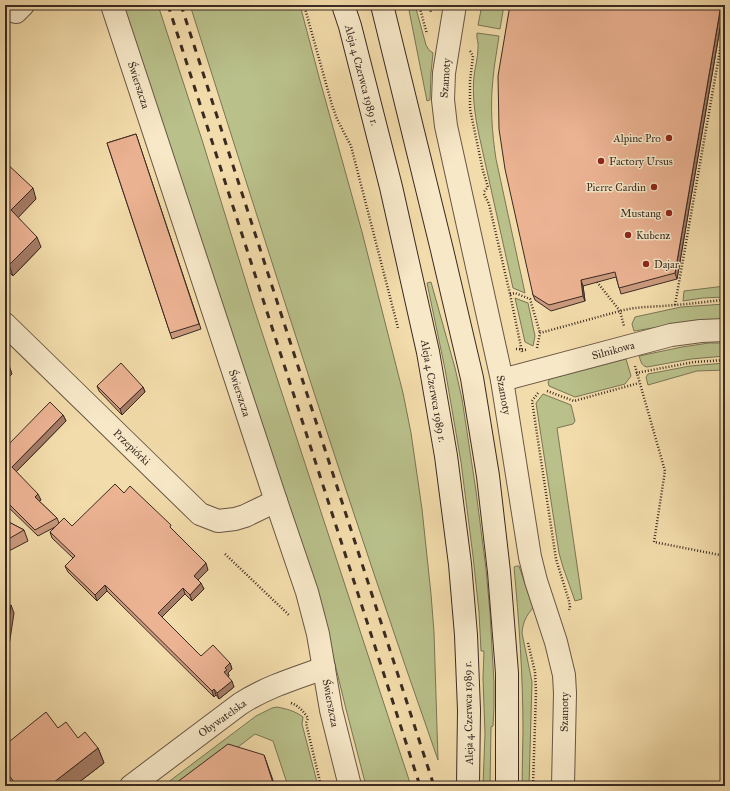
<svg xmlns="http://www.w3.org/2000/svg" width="730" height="791" font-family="'IM FELL Great Primer',serif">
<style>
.green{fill:#b9c08a;stroke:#7a7556}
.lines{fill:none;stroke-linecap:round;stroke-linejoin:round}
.minor-casing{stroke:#685645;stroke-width:24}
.tertiary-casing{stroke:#685645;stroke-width:24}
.secondary-casing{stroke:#3a2a23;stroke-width:24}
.path{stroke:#3a2a23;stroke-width:2.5;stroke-dasharray:1 2;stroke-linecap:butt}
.minor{stroke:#f7e8c8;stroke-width:22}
.tertiary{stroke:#f7e8c8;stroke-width:22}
.secondary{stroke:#f7e8c8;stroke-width:22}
.rail{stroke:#3a2a23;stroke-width:3;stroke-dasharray:7 7;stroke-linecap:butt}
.wall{fill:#cb9a7e;stroke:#3a2a23}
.shaded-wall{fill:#a57d67;stroke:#3a2a23}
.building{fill:#ecb393;stroke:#3a2a23}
.poi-dot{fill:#8f2418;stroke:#f7e8c8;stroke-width:1.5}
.labels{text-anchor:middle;stroke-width:3;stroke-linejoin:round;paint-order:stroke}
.street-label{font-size:11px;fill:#3a2a23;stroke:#f7e8c8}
.poi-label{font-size:11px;fill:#3a2a23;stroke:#f7e8c8;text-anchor:end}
</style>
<rect width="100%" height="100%" fill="#f3dcab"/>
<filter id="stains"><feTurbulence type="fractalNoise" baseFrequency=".005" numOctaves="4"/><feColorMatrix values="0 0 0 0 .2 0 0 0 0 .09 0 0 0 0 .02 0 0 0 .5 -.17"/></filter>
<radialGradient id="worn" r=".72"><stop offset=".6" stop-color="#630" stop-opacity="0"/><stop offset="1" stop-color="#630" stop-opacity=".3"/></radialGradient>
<g class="green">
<polygon points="123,5 158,5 203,143 253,305 411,786 366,786 346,709 323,615"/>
<path d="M190,5H300L319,77L362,232L403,393L411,433L422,509L431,594L434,632L438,760C350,510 270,257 190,5Z"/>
<polygon points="408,5 415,5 426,45 429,50 433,53 431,73 430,100 427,101"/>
<polygon points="482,5 504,5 500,29 478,25"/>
<path d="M477,33L499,36C497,51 494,65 493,79C490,106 492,133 496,159L525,293L513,288L479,135C475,116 472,95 474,76C475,67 478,58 478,48C479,43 476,38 477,33Z"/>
<polygon points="431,282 455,368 462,399 476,491 486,569 490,613 494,683 494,707 493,726 491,727 490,786 483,786 485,734 483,678 484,651 481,651 479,612 473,556 461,462 445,369 427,283"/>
<polygon points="725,286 725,297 702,298 683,301 684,291"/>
<polygon points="515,298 528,303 535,336 533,346 525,342"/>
<polygon points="725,304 725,319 683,323 634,331 632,324 635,317 681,307"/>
<path d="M709,343H725V356L691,359L647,367C641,366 641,361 639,356L682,347Z"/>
<polygon points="626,359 631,376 625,384 575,397 549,386 548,382 550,379"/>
<polygon points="725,363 725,370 697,371 648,385 646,377 648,374 690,366"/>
<polygon points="543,394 571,405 575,421 573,424 557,428 582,599 575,601 563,567 559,553 536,403"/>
<path d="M517,566H519L533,608C526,616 523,622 522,633L532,682L529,786H522C522,768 523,749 523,731C523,676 519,621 514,567Z"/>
<path d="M277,707C287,709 295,711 303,717L302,724L318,786H288L273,741L255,734L187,786H163L256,716L272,708Z"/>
</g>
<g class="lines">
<defs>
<g id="minor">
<polyline points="9,5 16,12 23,5"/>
<polyline points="112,5 276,501 307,592 318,634 331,710 350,786"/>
<polyline points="5,324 200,514 218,521 235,519 245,516 276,501"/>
<polyline points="502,380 671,335 701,331 725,330"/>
<path d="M131,786L240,704C266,687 296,678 324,668"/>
</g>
<polyline id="tertiary" points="455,5 444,73 443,100 446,126 502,380 530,557 536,581 556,642 564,675 565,693 563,786"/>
<g id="secondary">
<polyline points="343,5 350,26 391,187 428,352 446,456 460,564 466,635 469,710 468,786"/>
<polyline points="382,5 442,250 472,378 488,476 499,572 507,673 507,786"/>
</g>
</defs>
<use href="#minor" class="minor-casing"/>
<use href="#tertiary" class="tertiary-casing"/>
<use href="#secondary" class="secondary-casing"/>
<g class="path">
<polyline points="304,5 332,105 337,119 351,146 398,328"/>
<polyline points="419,5 427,34"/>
<polyline points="429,5 431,12"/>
<polyline points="470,51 473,56 470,81 470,109 483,171 488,187 483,193"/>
<polyline points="484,194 489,204 510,294 522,352"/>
<polyline points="597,282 620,311 624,326"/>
<polyline points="510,294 515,293 530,299 540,333"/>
<polyline points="675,305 725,22"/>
<path d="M537,348L540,333L620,311C638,306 657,307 675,305C692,304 709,301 725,300"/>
<polyline points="516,349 527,350"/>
<polyline points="635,366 665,471 654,542 725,556"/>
<polyline points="636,373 694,362 725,360"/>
<polyline points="547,391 574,401 639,383"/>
<polyline points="538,393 532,401 556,559 569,601 570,607 569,610"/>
<polyline points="225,554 290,616"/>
<polyline points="528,643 535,672 536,692 533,786"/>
<path d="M291,703C299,706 303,711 308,718L306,723L321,786"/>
<polyline points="635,786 636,782"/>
</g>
<use href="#minor" class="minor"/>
<use href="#tertiary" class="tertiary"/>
<use href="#secondary" class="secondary"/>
<g class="rail">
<polyline points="168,5 420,786"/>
<polyline points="181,5 434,786"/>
</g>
</g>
<g class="wall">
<polygon points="510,5 724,5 677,279 621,294 616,277 583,286 585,301 551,311 535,300 533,295"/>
<polygon points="136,134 201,329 172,339 107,143"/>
<polygon points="5,162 36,199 18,217 41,247 13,276 5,268"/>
<polygon points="97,386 143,387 145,392 122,415 99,391"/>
<polygon points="63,415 66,421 16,472 41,500 39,501 57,518 59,523 72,526 124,493 173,530 208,570 198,580 204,589 192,601 185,594 162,617 201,656 230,663 232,669 228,673 229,676 228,677 234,687 219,699 216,695 214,697 107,591 97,601 68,572 65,566 73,558 52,538 50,532 55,527 38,536 5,504 5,448"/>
<polygon points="5,520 24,530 28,541 5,553"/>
<polygon points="58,728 98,748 104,763 74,786 11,786 5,778 5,745"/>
</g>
<g class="shaded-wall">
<polygon points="721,5 724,5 677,279 675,273"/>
<polygon points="33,188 36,199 15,221 11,210"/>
<polygon points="37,237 41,247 13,276 9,265"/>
<polygon points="581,280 583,286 585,301 583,296"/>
<polygon points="9,365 12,374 5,381 5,369"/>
<polygon points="143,387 145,392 122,415 120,409"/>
<polygon points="63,415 66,421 14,474 12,467"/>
<polygon points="38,494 41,500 37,503 35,497"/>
<polygon points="206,563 208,570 196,582 194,576"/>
<polygon points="201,583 204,589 192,601 190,595"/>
<polygon points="105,585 107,591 97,601 95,595"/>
<polygon points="183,588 185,594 160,619 158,613"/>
<polygon points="11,605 14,613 5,672 5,645"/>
<polygon points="230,663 232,669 228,673 229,676 227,678 224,672 225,668"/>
<polygon points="232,681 234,687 219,699 217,693"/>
<polygon points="214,689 216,695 214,697 212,691"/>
<polygon points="98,748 104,763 74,786 49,786"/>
<polygon points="264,755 275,786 274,786"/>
</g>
<g class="building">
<polygon points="510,5 721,5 675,273 619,288 615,272 581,280 583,296 549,305 533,295 505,169 499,129 498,76"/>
<polygon points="136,134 199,324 170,333 107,143"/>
<polygon points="5,162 33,188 11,210 37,237 9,265 5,261"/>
<polygon points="5,361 9,365 5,369"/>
<polygon points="121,363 143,387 120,409 97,386"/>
<polygon points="50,402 63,415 12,467 38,494 35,497 57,518 35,530 5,500 5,491 7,489 5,488 5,448"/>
<polygon points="115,484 124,493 130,486 171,525 170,527 206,563 194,576 201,583 190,595 183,588 158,613 201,656 213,645 230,663 225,668 227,670 224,672 232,681 217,693 214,689 212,691 105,585 95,595 65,566 75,556 50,532 64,518 72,526"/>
<polygon points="5,520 24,530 5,541"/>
<polygon points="11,605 5,645 5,606"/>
<polygon points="46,712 58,728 66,722 78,738 85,732 98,748 49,786 17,786 5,770 5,745"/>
<polygon points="228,744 264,755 274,786 172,786"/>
</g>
<g class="poi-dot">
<circle cx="669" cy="138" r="4"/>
<circle cx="601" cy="161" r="4"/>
<circle cx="654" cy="187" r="4"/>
<circle cx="669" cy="213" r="4"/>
<circle cx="628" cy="235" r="4"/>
<circle cx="646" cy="264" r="4"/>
</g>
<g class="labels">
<g class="street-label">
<text transform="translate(362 75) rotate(75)" y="4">Aleja 4 Czerwca 1989 r.</text>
<text transform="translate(445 78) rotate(-86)" y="4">Szamoty</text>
<text transform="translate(139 85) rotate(72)" y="4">Świerszcza</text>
<text transform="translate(613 350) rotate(-15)" y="4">Silnikowa</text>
<text transform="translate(434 391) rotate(80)" y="4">Aleja 4 Czerwca 1989 r.</text>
<text transform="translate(240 393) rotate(72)" y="4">Świerszcza</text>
<text transform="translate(504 395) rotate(80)" y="4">Szamoty</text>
<text transform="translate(132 447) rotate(44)" y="4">Przepiórki</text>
<text transform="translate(331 703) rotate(79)" y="4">Świerszcza</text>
<text transform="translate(564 712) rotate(-89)" y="4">Szamoty</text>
<text transform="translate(468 713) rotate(-91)" y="4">Aleja 4 Czerwca 1989 r.</text>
<text transform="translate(222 718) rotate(-36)" y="4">Obywatelska</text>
</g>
<g class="poi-label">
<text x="661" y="142">Alpine Pro</text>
<text x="609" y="165" text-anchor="start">Factory Ursus</text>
<text x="646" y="191">Pierre Cardin</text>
<text x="661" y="217">Mustang</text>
<text x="636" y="239" text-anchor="start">Kubenz</text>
<text x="654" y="268" text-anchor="start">Dajar</text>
</g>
</g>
<rect width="730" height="791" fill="none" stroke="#f3dcab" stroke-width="20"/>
<rect x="6" y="6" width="718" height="779" fill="none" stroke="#3a2a23" stroke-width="2"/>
<rect x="10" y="10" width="710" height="771" fill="none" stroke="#3a2a23"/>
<rect width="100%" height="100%" filter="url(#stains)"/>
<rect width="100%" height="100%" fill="url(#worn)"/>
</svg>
